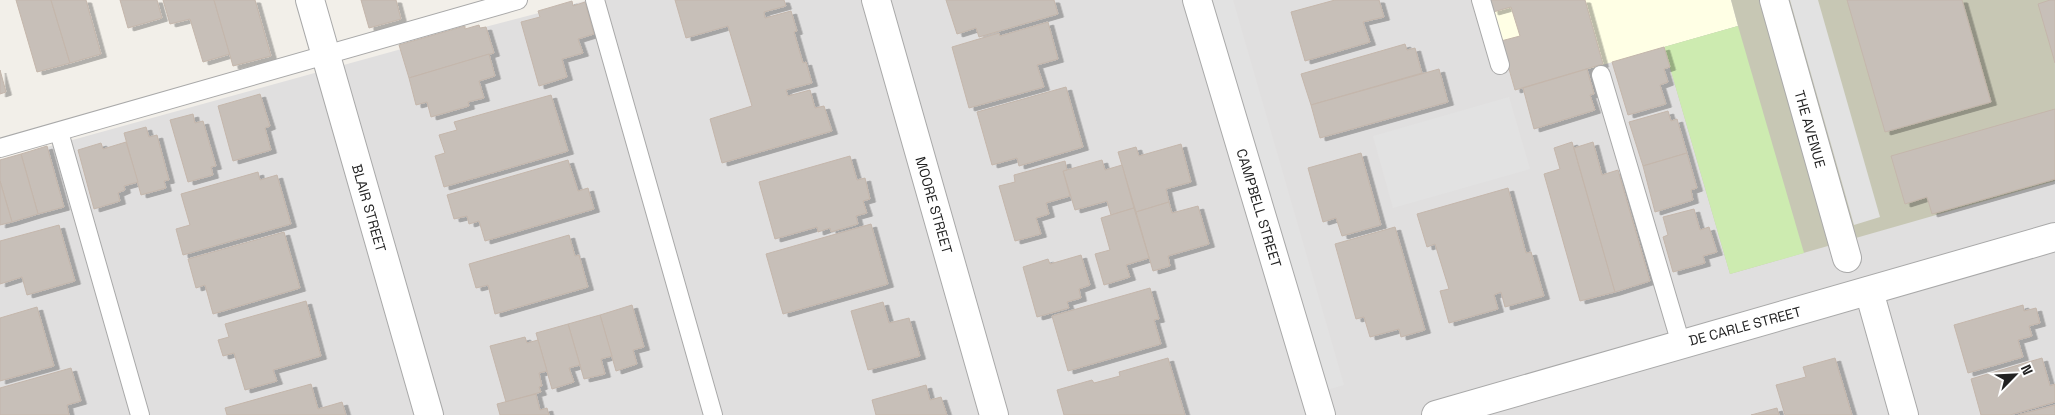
<svg xmlns="http://www.w3.org/2000/svg" width="2055" height="415" font-family="'Space Grotesk',sans-serif">
<style>
.residential{fill:#e0dfdf}
.education{fill:#ffffe5}
.construction{fill:#c7c7b4}
.grass{fill:#cdebb0}
.parking{fill:#e2e2e2}
.building{fill:#c7bfb8;stroke:#c4b6ab;filter:url(#shadow)}
.lines{fill:none;stroke-linecap:round;stroke-linejoin:round}
.service-casing{stroke:#a9a9a9;stroke-width:20}
.minor-casing{stroke:#a9a9a9;stroke-width:30}
.service{stroke:#fff;stroke-width:18}
.minor{stroke:#fff;stroke-width:28}
.labels{text-anchor:middle;stroke-width:5;stroke-linejoin:round;paint-order:stroke}
.street-label{font-size:14px;fill:#222;stroke:#fff}
</style>
<defs>
<filter id="shadow"><feDropShadow dx="5.5" dy="3" stdDeviation="0" flood-color="#0004"/></filter>
</defs>
<rect width="100%" height="100%" fill="#f2efe9"/>
<polygon class="residential" points="589,0 2055,0 2055,415 0,415 0,160 416,45"/>
<polygon class="education" points="1489,0 1731,0 1738,26 1515,90"/>
<polygon class="construction" points="1731,0 2055,0 2055,181 1730,274 1664,47 1738,26"/>
<polygon class="grass" points="1738,26 1804,253 1730,274 1664,47"/>
<g class="parking">
<polygon points="1210,0 1233,0 1344,385 1323,391"/>
<polygon points="1790,0 1818,0 1880,217 1854,225"/>
<polygon points="1509,97 1530,169 1393,208 1373,136"/>
</g>
<g class="building">
<polygon points="16,0 51,0 70,63 37,72"/>
<polygon points="51,0 86,0 101,54 70,63"/>
<polygon points="120,0 157,0 162,18 128,28"/>
<polygon points="163,0 214,0 230,54 203,62 190,19 170,24"/>
<polygon points="214,0 255,0 271,56 233,66"/>
<polygon points="361,0 396,0 401,19 369,28"/>
<polygon points="675,0 784,0 786,6 764,12 765,18 791,11 797,31 794,32 803,63 806,62 812,83 786,90 788,96 810,90 815,108 824,106 832,131 722,163 710,119 752,106 728,26 686,38"/>
<polygon points="946,0 1054,0 1058,14 979,37 976,28 957,34"/>
<polygon points="1335,0 1379,0 1384,17 1363,22 1370,42 1305,61 1291,12"/>
<polygon points="1489,0 1585,0 1603,64 1515,90 1501,41 1520,36 1511,7 1493,12"/>
<polygon points="1847,0 1962,0 1991,102 1885,132"/>
<polygon points="2050,0 2055,0 2055,63 2038,4"/>
<polygon points="572,1 573,6 585,2 594,34 578,39 583,53 562,59 567,77 539,86 521,22 540,17 538,11"/>
<polygon points="1048,22 1058,59 1037,65 1044,87 969,108 952,47 999,33 1000,36"/>
<polygon points="479,25 480,28 486,27 494,53 409,78 399,45 465,26 465,29"/>
<polygon points="1405,44 1407,50 1415,48 1422,73 1311,105 1301,74"/>
<polygon points="1664,47 1670,67 1664,69 1668,82 1660,85 1666,104 1628,115 1612,62"/>
<polygon points="489,54 495,76 479,81 484,98 468,102 469,106 431,117 427,102 416,105 409,78"/>
<polygon points="1439,69 1448,102 1320,138 1311,105"/>
<polygon points="1587,69 1594,94 1590,95 1595,110 1534,129 1523,88"/>
<polygon points="0,70 6,92 0,94"/>
<polygon points="1066,87 1083,147 1019,166 1017,158 992,165 977,112"/>
<polygon points="260,94 270,126 265,128 271,150 233,161 218,106"/>
<polygon points="551,95 568,151 444,187 435,156 445,153 439,135 457,130 454,122"/>
<polygon points="2055,109 2055,179 1932,214 1927,197 1905,204 1891,156"/>
<polygon points="1668,111 1671,121 1677,119 1687,153 1643,166 1629,122"/>
<polygon points="193,114 195,123 203,121 216,166 211,167 213,175 188,182 170,120"/>
<polygon points="146,127 149,137 157,135 169,180 164,181 166,188 141,195 124,133"/>
<polygon points="126,142 138,182 124,186 125,190 118,193 120,201 94,209 78,150 101,143 103,149"/>
<polygon points="1572,142 1615,292 1580,301 1544,174 1560,169 1554,148"/>
<polygon points="1593,142 1602,175 1618,170 1650,281 1615,292 1574,148"/>
<polygon points="1181,144 1191,182 1166,189 1169,202 1136,212 1118,152 1136,147 1139,156"/>
<polygon points="47,146 64,207 38,214 21,154"/>
<polygon points="1361,153 1381,225 1342,236 1336,218 1323,222 1308,168"/>
<polygon points="1687,153 1697,188 1691,190 1693,200 1655,212 1643,166"/>
<polygon points="21,154 38,214 12,222 0,181 0,160"/>
<polygon points="850,156 857,180 865,178 870,199 863,201 867,213 856,216 858,224 831,232 830,228 818,232 817,227 775,239 759,182"/>
<polygon points="568,160 578,191 588,188 594,209 485,241 479,221 469,224 467,216 454,219 447,195"/>
<polygon points="1102,160 1105,170 1122,165 1134,208 1111,215 1107,201 1075,210 1063,171"/>
<polygon points="1065,161 1067,170 1063,171 1070,196 1046,203 1049,214 1036,218 1041,234 1015,241 999,186 1015,182 1014,175"/>
<polygon points="258,172 260,180 277,175 291,224 183,255 176,229 190,225 181,194"/>
<polygon points="0,181 12,222 0,225"/>
<polygon points="1508,188 1526,253 1531,252 1544,296 1505,307 1501,292 1494,295 1498,309 1449,323 1440,291 1449,289 1435,244 1427,247 1417,214"/>
<polygon points="1169,202 1172,213 1198,206 1209,244 1168,256 1170,266 1153,271 1136,212"/>
<polygon points="1134,208 1149,258 1126,265 1130,277 1104,285 1095,254 1110,250 1101,218"/>
<polygon points="1694,209 1700,230 1709,227 1717,252 1703,256 1705,263 1673,272 1663,237 1668,235 1663,217"/>
<polygon points="871,224 888,284 783,314 766,254"/>
<polygon points="59,225 75,281 27,295 22,277 0,284 0,241"/>
<polygon points="1395,227 1425,330 1401,337 1399,329 1370,337 1364,317 1356,319 1335,244"/>
<polygon points="284,232 300,288 213,314 205,285 196,288 188,259"/>
<polygon points="569,235 575,256 579,255 588,287 495,314 488,285 476,288 469,264"/>
<polygon points="1081,255 1090,285 1079,289 1081,298 1067,302 1069,308 1037,317 1023,267 1048,259 1050,264"/>
<polygon points="1150,288 1159,319 1154,320 1161,344 1068,371 1052,316"/>
<polygon points="306,301 321,356 273,370 277,381 245,390 234,353 223,356 218,340 229,337 225,324"/>
<polygon points="883,302 889,323 909,318 920,356 868,370 851,311"/>
<polygon points="632,305 644,347 633,350 637,364 616,371 600,315"/>
<polygon points="2023,305 2024,311 2036,308 2040,323 2029,326 2032,336 2018,340 2023,357 1968,373 1954,325"/>
<polygon points="37,307 54,366 0,381 0,318"/>
<polygon points="600,315 612,356 601,359 605,374 584,379 568,324"/>
<polygon points="568,324 580,365 569,368 574,382 552,389 536,333"/>
<polygon points="525,337 527,343 538,340 547,371 539,373 542,386 539,387 541,392 506,402 490,346"/>
<polygon points="1168,358 1185,415 1064,415 1057,390 1092,380 1094,383 1120,376 1119,372"/>
<polygon points="1835,358 1852,415 1785,415 1776,385 1806,377 1803,367"/>
<polygon points="2042,358 2050,386 2055,384 2055,402 2010,415 1981,415 1971,379"/>
<polygon points="71,368 81,401 67,405 69,415 0,415 0,388"/>
<polygon points="311,384 318,409 342,402 346,415 227,415 225,408"/>
<polygon points="926,385 930,400 941,397 947,415 876,415 872,400"/>
<polygon points="536,394 540,410 547,408 549,415 500,415 497,404"/>
<polygon points="2055,405 2055,415 2018,415"/>
<polygon points="1777,408 1779,415 1751,415"/>
</g>
<g class="lines">
<defs>
<g id="service">
<polyline points="595,0 713,415"/>
<polyline points="1481,0 1500,65"/>
<polyline points="1601,75 1681,344"/>
<polyline points="59,132 140,415"/>
<polyline points="0,148 518,0"/>
</g>
<g id="minor">
<polyline points="310,0 429,415"/>
<polyline points="876,0 994,415"/>
<polyline points="1197,0 1321,415"/>
<polyline points="1774,0 1847,258"/>
<polyline points="1869,291 1904,415"/>
<polyline points="1436,415 2055,237"/>
</g>
</defs>
<use href="#service" class="service-casing"/>
<use href="#minor" class="minor-casing"/>
<use href="#service" class="service"/>
<use href="#minor" class="minor"/>
</g>
<g class="labels">
<g class="street-label">
<text transform="translate(1810 129) rotate(74)" y="5">THE AVENUE</text>
<text transform="translate(934 205) rotate(74)" y="5">MOORE STREET</text>
<text transform="translate(369 208) rotate(74)" y="5">BLAIR STREET</text>
<text transform="translate(1259 208) rotate(73)" y="5">CAMPBELL STREET</text>
<text transform="translate(1745 326) rotate(-15)" y="5">DE CARLE STREET</text>
</g>
</g>
<g transform="translate(2015 375) rotate(66)" stroke="#ffffff" stroke-width="4" paint-order="stroke">
<path d="M0-4L9 19L0 12L-9 19Z" fill="#222222"/>
<text y="-8" font-size="14" font-weight="bold" text-anchor="middle" fill="#222222">N</text>
</g>
</svg>
